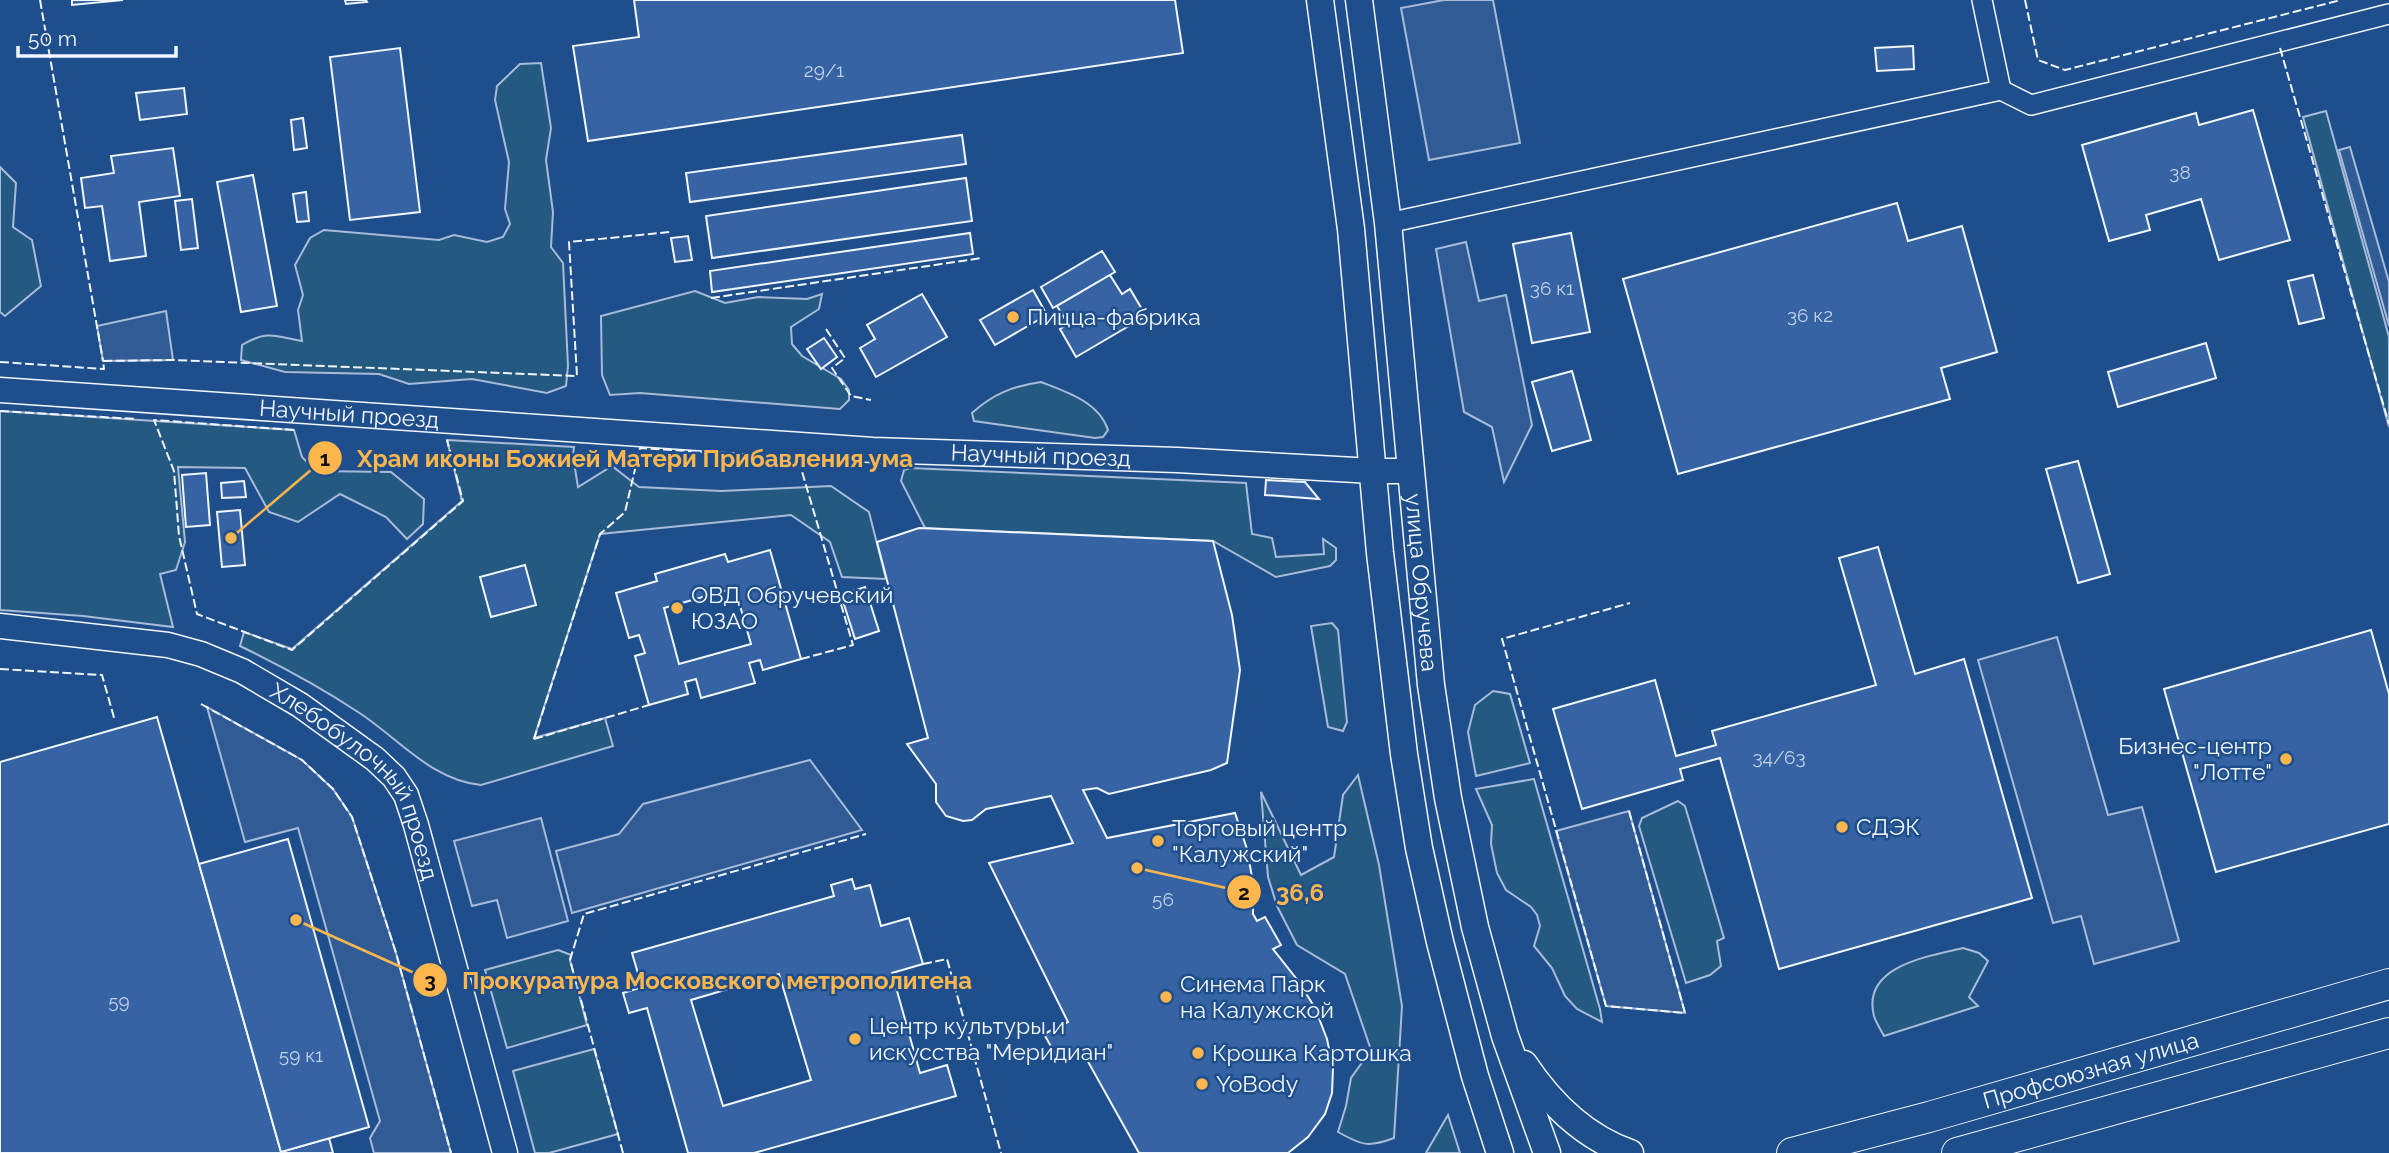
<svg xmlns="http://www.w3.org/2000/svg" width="2389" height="1153" font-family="Raleway,sans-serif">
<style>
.green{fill:#245a82;stroke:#a8bbd7;stroke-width:2}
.parking{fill:#305b95;stroke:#a8bbd7;stroke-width:2}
.building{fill:#3563a3;stroke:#f2f6ff;stroke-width:2;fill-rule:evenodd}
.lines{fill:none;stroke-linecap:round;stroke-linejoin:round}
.minor-casing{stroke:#f2f6ff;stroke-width:22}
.tertiary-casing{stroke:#f2f6ff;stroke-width:27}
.secondary-casing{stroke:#f2f6ff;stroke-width:29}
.primary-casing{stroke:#f2f6ff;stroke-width:32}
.minor{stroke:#1f4e8c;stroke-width:19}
.tertiary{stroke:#1f4e8c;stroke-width:24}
.secondary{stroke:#1f4e8c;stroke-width:26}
.primary{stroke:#1f4e8c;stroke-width:30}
.fence{stroke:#f2f6ff;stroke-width:2;stroke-dasharray:9 3.5;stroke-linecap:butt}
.poi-dot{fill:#ffb74d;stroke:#1f4e8c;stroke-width:2.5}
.labels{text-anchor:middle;stroke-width:5;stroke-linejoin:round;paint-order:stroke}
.number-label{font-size:19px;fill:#c3d1e8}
.poi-label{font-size:23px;fill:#f2f6ff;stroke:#1f4e8c;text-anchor:start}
.street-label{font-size:23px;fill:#f2f6ff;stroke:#1f4e8c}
.leader{fill:none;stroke:#ffb74d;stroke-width:2.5}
.callout-dot{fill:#ffb74d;stroke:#1f4e8c;stroke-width:2.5}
.mark-label{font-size:21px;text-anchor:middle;font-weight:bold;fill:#111}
.callout-label{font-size:24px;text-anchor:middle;font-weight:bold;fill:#ffb74d;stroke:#1f4e8c;stroke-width:5;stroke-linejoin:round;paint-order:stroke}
</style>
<rect width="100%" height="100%" fill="#1f4e8c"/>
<g class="green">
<path d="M541,63L551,128L546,160L553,212L551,247L563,263L568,366L566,386L547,393L472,379L409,384L379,374L285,372L241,360L242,345C267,330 275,336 302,341L298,310L303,295L295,265L310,238L324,230L439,240L454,235L487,242L503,237L510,224L505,209L509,162L495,100L497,86L520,64Z"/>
<polygon points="2326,111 2389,337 2389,427 2303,117"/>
<polygon points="0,167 16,183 13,227 32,240 41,286 5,316 0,312"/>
<polygon points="695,291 725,303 758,297 807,299 822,294 819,309 791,327 792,344 802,356 841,379 849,390 849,400 840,409 640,393 610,395 602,375 601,316"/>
<path d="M1041,382C1067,392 1099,402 1108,430L1103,437L1095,438L974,421L972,413C993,394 1013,386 1041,382Z"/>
<polygon points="0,411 294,430 302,457 316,471 391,472 424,499 423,524 407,539 386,517 340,494 298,522 269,512 245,468 178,467 185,542 176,570 160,574 173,627 83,616 0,610"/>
<path d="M447,440L574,447L573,456L578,487L612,466L639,487L721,491L831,486L869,512L886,579L842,577L830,542L791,515L600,534L534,738L605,718L613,746L481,785C432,781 397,737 358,712C320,687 281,666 240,646L244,632L292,649L462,501Z"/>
<polygon points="910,468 1246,483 1252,534 1272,538 1276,557 1324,554 1323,539 1336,548 1336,560 1330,566 1276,577 1213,541 925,528 901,481 904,470"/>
<polygon points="1332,623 1338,630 1347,722 1343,731 1328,727 1311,626"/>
<polygon points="1493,691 1510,694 1530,763 1476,776 1468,732 1475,705"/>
<path d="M1358,775L1379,865L1402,1006L1394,1138C1368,1148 1361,1145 1338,1132L1346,1106L1351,1078L1371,1050L1345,974L1297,945L1277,906L1268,877L1261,792L1301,875L1334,857L1343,795Z"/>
<polygon points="1534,779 1600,1009 1602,1022 1577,1009 1565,996 1552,968 1534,946 1540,926 1537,915 1531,907 1506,890 1497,873 1491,844 1492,825 1476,789"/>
<polygon points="1678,801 1685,806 1724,938 1717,941 1721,966 1710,975 1686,983 1639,826 1642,818"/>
<path d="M1963,948L1979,953L1988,961L1969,997L1978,1006L1884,1036C1881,1030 1876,1023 1874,1016C1861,966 1929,956 1963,948Z"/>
<polygon points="558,950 571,955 570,960 587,1025 507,1048 485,970"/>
<polygon points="594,1049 618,1134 549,1153 535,1153 513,1071"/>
<polygon points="1448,1115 1460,1153 1426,1153 1427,1151"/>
</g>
<g class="parking">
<polygon points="1444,0 1493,0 1520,143 1429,160 1401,8"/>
<polygon points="2350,147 2389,282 2389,326 2339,150"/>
<polygon points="1466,242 1479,301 1506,295 1532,425 1504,482 1492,427 1464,412 1436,249"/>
<polygon points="166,311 173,360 103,361 97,326"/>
<polygon points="2057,637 2108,815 2142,807 2179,941 2094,964 2081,916 2053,923 1978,660"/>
<polygon points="207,707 302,760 333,789 352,817 396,953 451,1153 374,1153 370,1138 380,1121 298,828 245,842"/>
<polygon points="810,760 862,830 572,913 556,851 619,834 643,804"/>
<polygon points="1629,811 1685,1013 1606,1006 1556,831"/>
<polygon points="541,818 568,921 507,938 497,900 472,906 454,841"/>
</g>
<g class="building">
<polygon points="72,0 123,0 72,5"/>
<polygon points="345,0 366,0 367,2 346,4"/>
<polygon points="634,0 1175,0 1183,53 588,141 573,46 639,37"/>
<polygon points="1913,46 1914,69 1877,71 1875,48"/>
<polygon points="400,48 420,212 350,220 330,57"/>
<polygon points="184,88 187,114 140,120 136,93"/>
<polygon points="2253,110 2290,240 2219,260 2201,199 2146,215 2150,230 2109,241 2082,145 2196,113 2199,125"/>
<polygon points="303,118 307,148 294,150 291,120"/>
<polygon points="962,135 966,164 690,202 686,173"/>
<polygon points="173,148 180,196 139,202 146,256 110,261 102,206 85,208 81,178 114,173 111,156"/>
<polygon points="253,175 277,306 241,312 217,182"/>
<polygon points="966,178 972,221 712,258 706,216"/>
<polygon points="306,192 309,221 297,222 293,194"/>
<polygon points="192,199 198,248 181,250 175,201"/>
<polygon points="1897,203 1908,241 1962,226 1997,352 1941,368 1950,399 1678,474 1623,279"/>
<polygon points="970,233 973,254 712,292 710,271"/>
<polygon points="1571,233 1590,332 1532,343 1513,244"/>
<polygon points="688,236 692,260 675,262 671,238"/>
<polygon points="1102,251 1115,272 1053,308 1041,287"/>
<polygon points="1110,275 1122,294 1130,289 1146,316 1076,357 1060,329 1068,324 1057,306"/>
<polygon points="2313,275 2324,318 2299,324 2288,281"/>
<polygon points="1033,290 1047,315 995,345 980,320"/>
<polygon points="922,294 947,337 876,377 860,348 875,339 867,325"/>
<polygon points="824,338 837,357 821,369 807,349"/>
<polygon points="2206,343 2216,378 2118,407 2108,372"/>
<polygon points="1572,371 1591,440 1552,451 1532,382"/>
<polygon points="2078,461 2110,574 2078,583 2046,469"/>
<polygon points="206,473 210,525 186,527 182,475"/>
<polygon points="1266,480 1305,482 1319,499 1265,495"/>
<polygon points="244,481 246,497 222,498 221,483"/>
<polygon points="240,510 245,565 222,567 217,512"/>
<polygon points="919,528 1213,541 1232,615 1240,670 1227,763 1211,770 1109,794 1097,788 1083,790 1107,838 1235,813 1247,849 1253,883 1253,914 1257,921 1265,917 1281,945 1273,949 1299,982 1315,1008 1327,1039 1333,1068 1332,1093 1325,1114 1308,1137 1288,1153 1139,1153 1081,1049 1059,1061 1044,1034 1068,1022 989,863 1073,843 1051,796 986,809 972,820 963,821 946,816 936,802 936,784 907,744 928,738 877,542"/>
<polygon points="1878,547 1915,674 1964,659 2032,898 1779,969 1720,758 1680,769 1683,780 1582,809 1553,709 1655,680 1676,756 1716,745 1712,731 1876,685 1839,558"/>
<path d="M770,550L801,659L763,670L760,660L749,663L755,683L701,698L696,679L685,682L688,694L649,705L635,656L645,653L639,635L629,638L616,593L657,581L655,574L725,554L728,562ZM735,588L751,644L679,664L664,608Z"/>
<polygon points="525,565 536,605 491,617 480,577"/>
<polygon points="865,587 879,631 855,639 841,595"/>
<polygon points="2371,630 2389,694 2389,824 2216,872 2164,689"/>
<polygon points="157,717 281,1152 329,1138 333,1153 0,1153 0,762"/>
<polygon points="288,839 369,1127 281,1152 199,864"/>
<path d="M852,879L855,889L870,885L881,926L909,918L923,964L892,973L920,1073L947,1065L956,1096L754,1153H688L647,1008L629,1013L623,993L642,987L632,953L834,896L831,885ZM779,974L811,1080L723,1106L691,1000Z"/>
</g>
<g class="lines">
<defs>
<g id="minor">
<polyline points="1982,0 2001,90"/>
<polyline points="1388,223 2001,90 2031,105 2389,14"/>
</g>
<g id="tertiary">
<path id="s1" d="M0,390L873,450L1177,460L1373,471H1411"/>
<path id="s2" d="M0,626L168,645L201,654L242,671L300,705L375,759L394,777L406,795L416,825L505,1153"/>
</g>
<g id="secondary">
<polyline points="1320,0 1351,229 1380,553 1404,754 1419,848 1440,942 1475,1076 1500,1153"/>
<path id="s3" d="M1359,0L1388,223L1431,685L1448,798L1475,927L1505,1036L1547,1153"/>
<path d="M1524,1064C1550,1103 1584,1137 1630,1153"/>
</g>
<g id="primary">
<path id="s4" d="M1792,1153L1929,1117L2389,984"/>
<polyline points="1957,1153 2389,1033"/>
</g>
</defs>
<use href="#minor" class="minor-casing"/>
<use href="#tertiary" class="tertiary-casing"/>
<use href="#secondary" class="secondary-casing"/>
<use href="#primary" class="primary-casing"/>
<use href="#minor" class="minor"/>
<use href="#tertiary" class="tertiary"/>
<use href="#secondary" class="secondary"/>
<use href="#primary" class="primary"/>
<g class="fence">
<polyline points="40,0 103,361"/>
<polyline points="2025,0 2038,60 2065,70 2341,0"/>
<polyline points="2280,48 2389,424"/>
<polyline points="711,298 982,258"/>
<polyline points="826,329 845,358 832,368 851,396 871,400"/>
<polyline points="0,362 104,369 103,361 173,360 577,376 569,242 670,232"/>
<polyline points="0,411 136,419"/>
<polyline points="294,430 154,420 174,471 179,536 197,614 292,650 463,501 447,440"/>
<polyline points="0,669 102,675 115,721"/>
<polyline points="201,704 302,760 333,789 352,817 396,953 451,1153"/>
<polyline points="534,739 600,534 625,512 640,448 798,458 853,645 801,659"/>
<polyline points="534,739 649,705"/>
<polyline points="1629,811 1685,1013 1606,1006 1502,639 1630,603"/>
<polyline points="923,964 947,959 1001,1153"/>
<polyline points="623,1153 570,960 584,914 866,834"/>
</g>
</g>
<g class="poi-dot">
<circle cx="1013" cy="317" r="7"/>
<circle cx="677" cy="608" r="7"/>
<circle cx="2286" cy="759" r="7"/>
<circle cx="1842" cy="827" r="7"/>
<circle cx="1158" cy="841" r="7"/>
<circle cx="1166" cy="997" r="7"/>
<circle cx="855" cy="1039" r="7"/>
<circle cx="1198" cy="1053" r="7"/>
<circle cx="1202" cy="1084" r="7"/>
</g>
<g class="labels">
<g class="number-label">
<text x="824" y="77">29/1</text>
<text x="2180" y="179">38</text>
<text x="1552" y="295">36 к1</text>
<text x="1810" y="322">36 к2</text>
<text x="1779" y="764">34/63</text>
<text x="1163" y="906">56</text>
<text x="119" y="1008">59</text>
<text x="301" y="1062">59 к1</text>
</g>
<g class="poi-label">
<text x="1027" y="325">Пицца-фабрика</text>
<text x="691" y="603">ОВД Обручевский<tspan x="691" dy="26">ЮЗАО</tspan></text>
<text x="2272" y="754" text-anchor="end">Бизнес-центр<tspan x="2272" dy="26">"Лотте"</tspan></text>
<text x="1856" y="835">СДЭК</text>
<text x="1172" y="836">Торговый центр<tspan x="1172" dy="26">"Калужский"</tspan></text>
<text x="1180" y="992">Синема Парк<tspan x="1180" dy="26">на Калужской</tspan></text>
<text x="869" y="1034">Центр культуры и<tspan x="869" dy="26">искусства "Меридиан"</tspan></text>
<text x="1212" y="1061">Крошка Картошка</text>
<text x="1216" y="1092">YoBody</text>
</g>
<g class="street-label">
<text dy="8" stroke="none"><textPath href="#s1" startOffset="350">Научный проезд</textPath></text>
<text dy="8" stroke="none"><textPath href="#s1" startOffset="1043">Научный проезд</textPath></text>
<text dy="8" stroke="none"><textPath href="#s3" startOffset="586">улица Обручева</textPath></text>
<text dy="8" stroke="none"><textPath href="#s2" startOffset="413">Хлебобулочный проезд</textPath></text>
<text dy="8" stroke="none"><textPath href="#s4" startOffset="310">Профсоюзная улица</textPath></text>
</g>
</g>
<path class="leader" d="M231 538L325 458M1137 868L1244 892M296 920L430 980"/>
<g class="callout-dot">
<circle cx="231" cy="538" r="7"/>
<circle cx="1137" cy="868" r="7"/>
<circle cx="296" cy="920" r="7"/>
<circle cx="325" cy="458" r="18"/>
<circle cx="1244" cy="892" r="18"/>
<circle cx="430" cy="980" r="18"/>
</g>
<g class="mark-label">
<text x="325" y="466">1</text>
<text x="1244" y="900">2</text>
<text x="430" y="988">3</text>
</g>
<g class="callout-label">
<text x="635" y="467">Храм иконы Божией Матери Прибавления ума</text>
<text x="1300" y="901">36,6</text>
<text x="717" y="989">Прокуратура Московского метрополитена</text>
</g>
<path d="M18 46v10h158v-10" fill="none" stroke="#f2f6ff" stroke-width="3.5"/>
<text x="28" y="46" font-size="21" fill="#f2f6ff" stroke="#1f4e8c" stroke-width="5" paint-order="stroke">50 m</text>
</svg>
